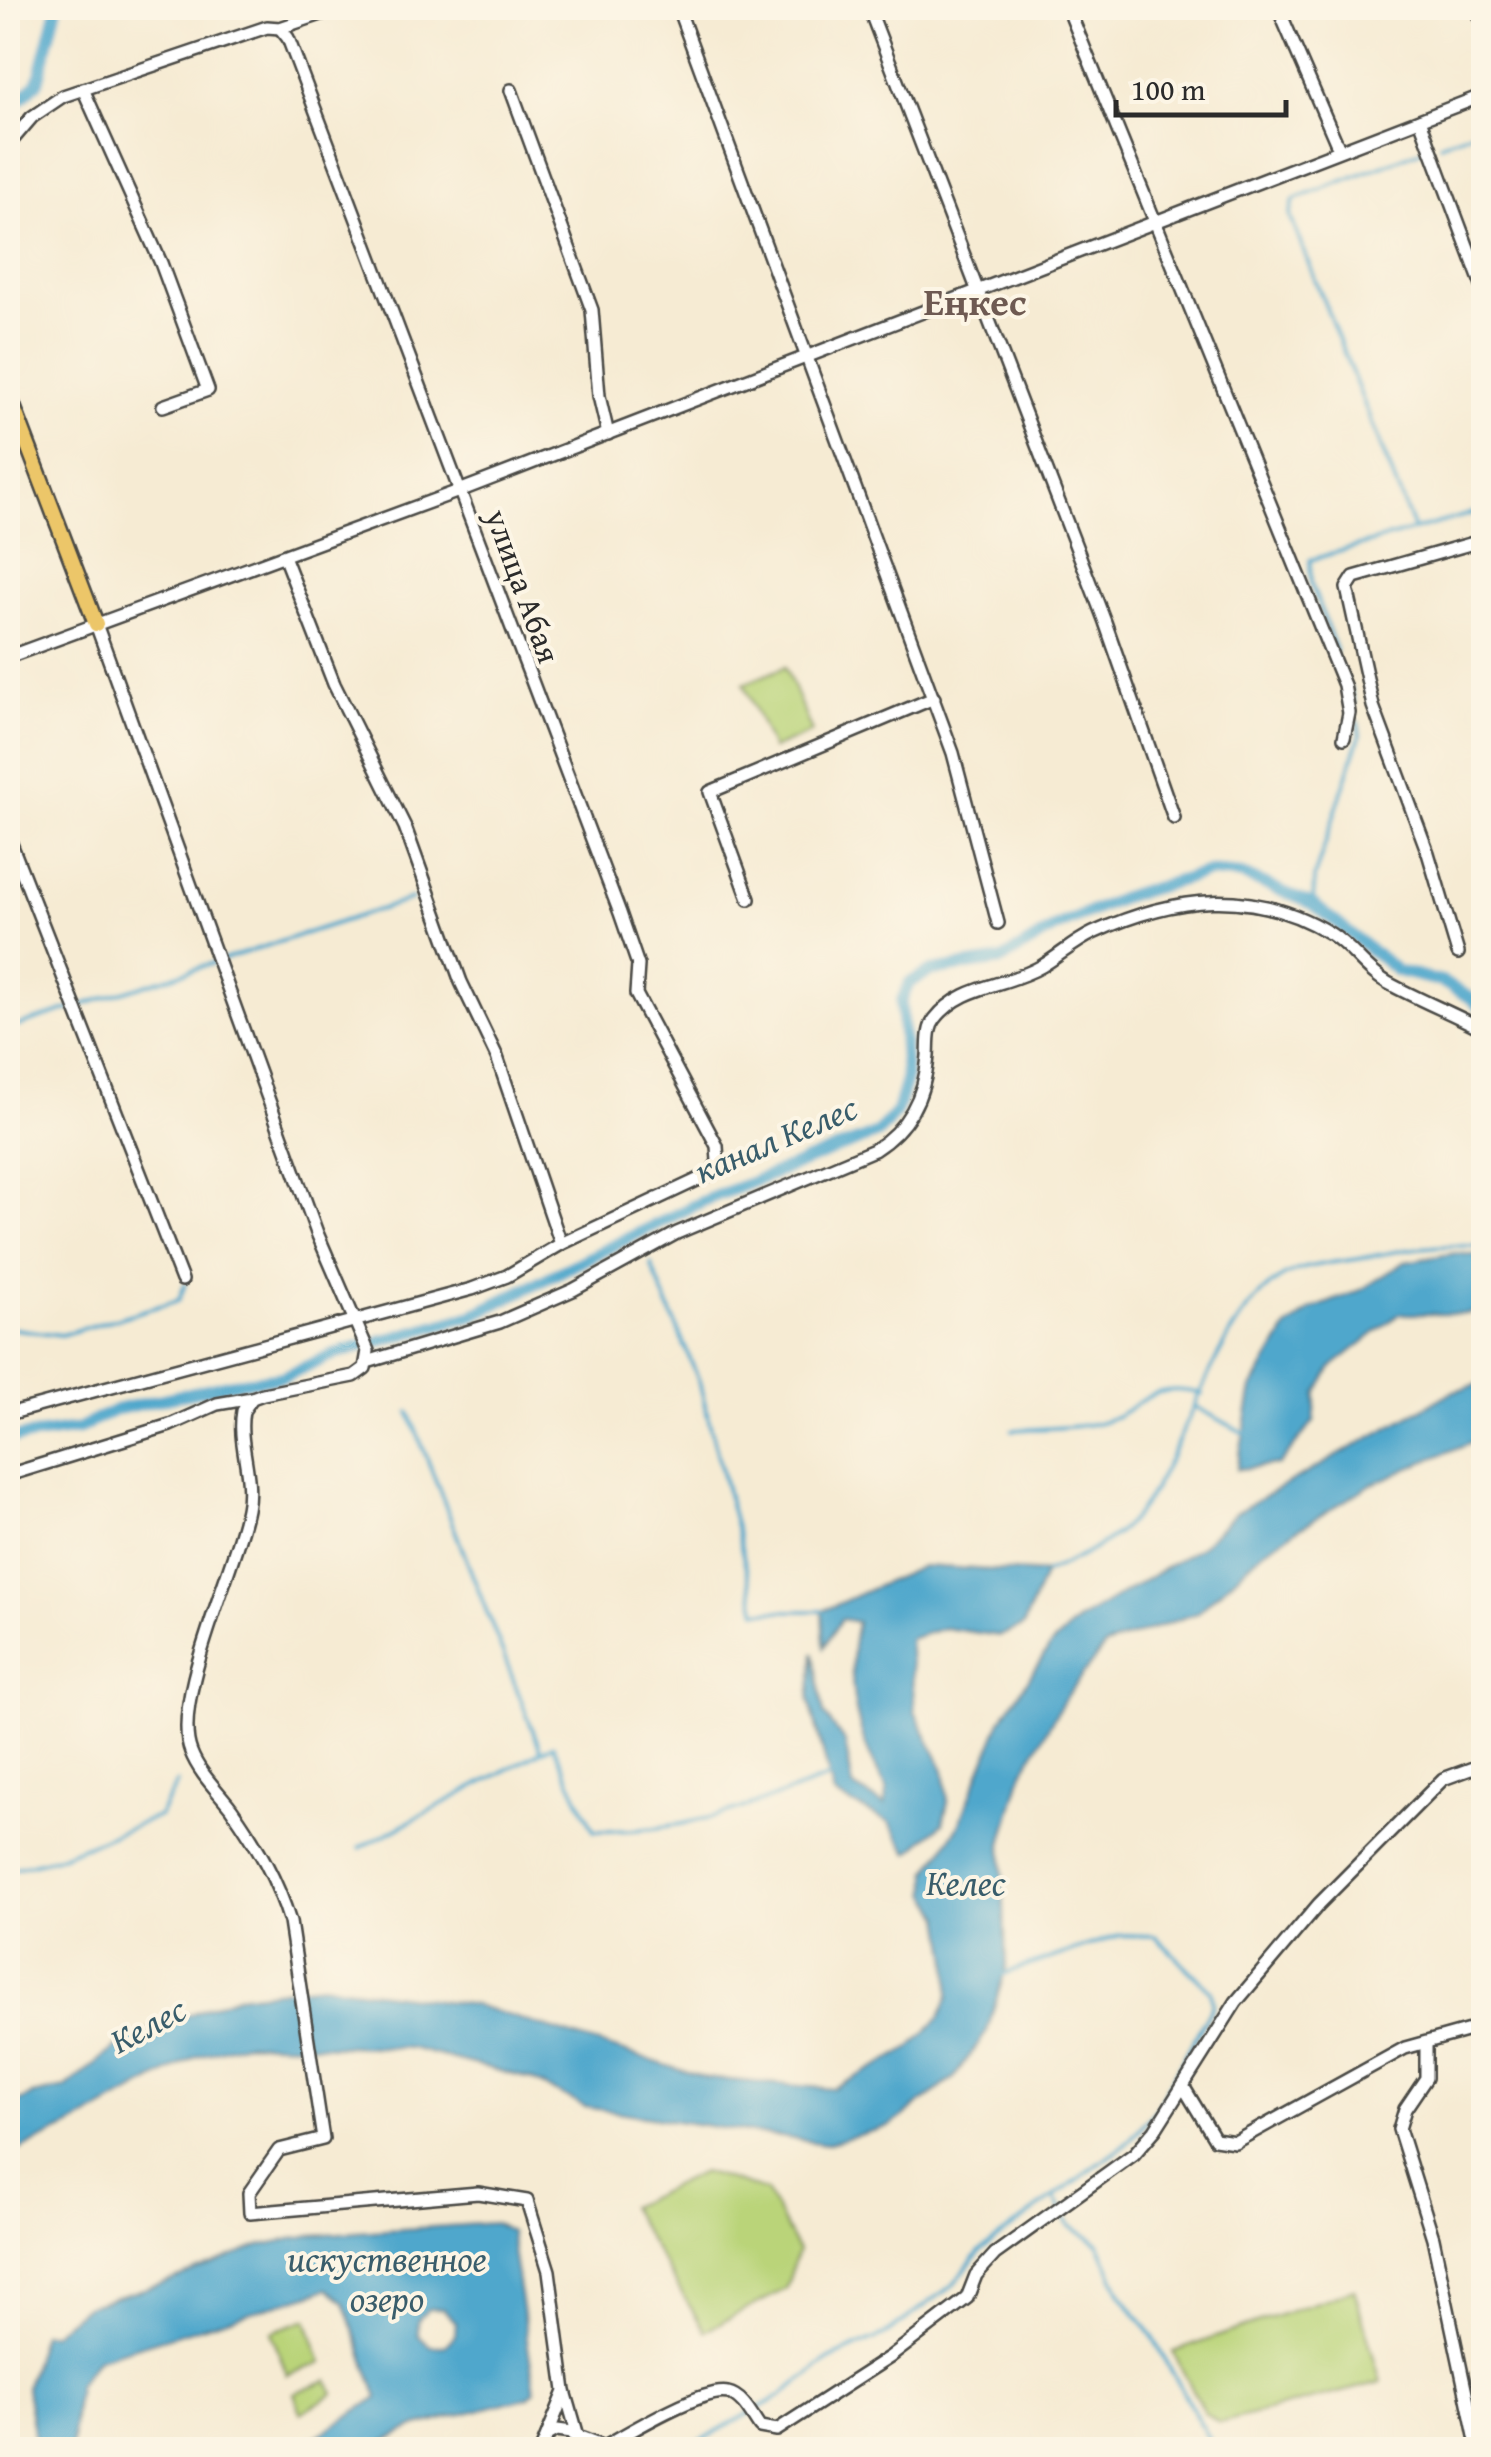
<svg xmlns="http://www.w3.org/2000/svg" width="1491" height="2457" font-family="'Gentium Book Plus',serif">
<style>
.green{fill:#bad479;stroke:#728052;stroke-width:2.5}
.water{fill:#4fa7cc;stroke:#3d697c;stroke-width:2.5;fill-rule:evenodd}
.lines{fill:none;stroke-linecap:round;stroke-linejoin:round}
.stream{stroke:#4fa7cc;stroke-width:4}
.canal{stroke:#4fa7cc;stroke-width:12}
.minor-casing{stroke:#494844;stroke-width:16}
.major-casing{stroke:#494844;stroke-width:19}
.minor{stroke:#fff;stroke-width:11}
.major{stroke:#ecc669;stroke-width:14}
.labels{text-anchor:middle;stroke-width:8;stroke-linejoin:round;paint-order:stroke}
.street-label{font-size:32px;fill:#2b2b2b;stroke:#fcf5e5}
.water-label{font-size:35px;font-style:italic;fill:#395d6b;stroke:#fcf5e5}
.quarter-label{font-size:38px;font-weight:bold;fill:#6e5a52;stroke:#fcf5e5}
</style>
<rect width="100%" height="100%" fill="#fcf5e5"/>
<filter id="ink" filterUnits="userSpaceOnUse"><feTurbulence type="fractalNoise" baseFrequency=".01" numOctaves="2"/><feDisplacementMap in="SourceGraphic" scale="20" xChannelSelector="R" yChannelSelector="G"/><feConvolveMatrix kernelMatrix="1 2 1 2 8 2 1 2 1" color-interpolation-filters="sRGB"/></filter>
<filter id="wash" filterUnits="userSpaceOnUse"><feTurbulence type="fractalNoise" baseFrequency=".0048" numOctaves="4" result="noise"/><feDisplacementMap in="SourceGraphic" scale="40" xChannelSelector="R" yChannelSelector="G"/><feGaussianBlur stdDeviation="2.25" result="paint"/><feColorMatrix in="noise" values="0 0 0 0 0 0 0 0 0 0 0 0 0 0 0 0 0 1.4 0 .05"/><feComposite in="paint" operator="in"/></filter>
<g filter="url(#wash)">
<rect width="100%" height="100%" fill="#f6ebd3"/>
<g class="green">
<polygon points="785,667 812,732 772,749 744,684"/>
<polygon points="702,2172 766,2191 798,2250 786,2289 705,2331 629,2207"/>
<polygon points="1354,2289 1381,2382 1219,2423 1204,2412 1173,2352"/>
<polygon points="307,2319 322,2363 287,2375 271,2332"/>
<polygon points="328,2380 333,2394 301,2413 294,2393"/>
</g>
<g class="water">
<polygon points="1456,1253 1483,1256 1483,1309 1466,1314 1399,1314 1333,1366 1317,1393 1314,1421 1279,1465 1237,1469 1252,1388 1287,1328 1312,1309 1361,1290 1405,1262"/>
<polygon points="1483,1383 1483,1437 1372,1484 1263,1551 1197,1613 1105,1646 1067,1695 1022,1773 1002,1844 1006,1967 987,2031 954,2078 890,2126 826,2144 585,2107 530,2079 410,2048 244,2043 197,2056 71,2126 8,2155 8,2107 32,2095 65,2088 126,2039 237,1996 321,1985 475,2005 706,2078 834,2089 909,2049 940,2017 949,1996 949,1961 942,1917 928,1893 928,1872 958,1827 1001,1720 1051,1645 1079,1620 1201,1546 1235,1513 1454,1391"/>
<path d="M922,1566L1045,1573L1023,1626L1000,1636L944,1628L909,1639L915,1712L944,1770L948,1802L943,1823L909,1853L890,1823L834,1795L809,1699L814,1653L824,1714L845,1742L853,1787L885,1805L887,1788C856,1737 844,1682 857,1622L841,1619L824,1647L822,1611Z"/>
<path d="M494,2223L510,2232L535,2390L528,2397L415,2427L368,2449H297L378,2397L344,2302L328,2289L98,2358L77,2385L71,2449H36L26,2388L42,2333H53L86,2306L167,2282L262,2245L311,2235ZM428,2309H443L456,2322L455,2335L445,2346H430L418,2335V2320Z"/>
</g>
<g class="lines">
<g class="stream">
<polyline points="1440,144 1484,127"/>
<polyline points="1414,530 1290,216 1294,200 1422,150"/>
<polyline points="1336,651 1311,584 1310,560 1484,510"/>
<polyline points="1350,688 1354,703"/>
<polyline points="1313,904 1314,878 1360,736 1358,722"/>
<polyline points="8,1029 412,899"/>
<polyline points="651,1264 699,1381 757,1611 822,1611"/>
<polyline points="8,1328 61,1335 179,1300 185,1284"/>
<polyline points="1196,1407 1246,1434"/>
<polyline points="409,1412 541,1751"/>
<path d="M1012,1430C1038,1428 1066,1429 1092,1424C1143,1414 1140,1379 1202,1394"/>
<path d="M1045,1573C1075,1560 1114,1542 1135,1516C1189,1452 1216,1301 1295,1271C1316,1263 1341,1262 1363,1258C1405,1249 1441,1243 1484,1247"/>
<path d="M360,1848L553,1745L594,1831C687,1833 748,1807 833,1776"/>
<polyline points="8,1870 56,1858 159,1816 177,1783"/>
<polyline points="1054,2196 1070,2226 1099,2244 1121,2294 1153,2337 1215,2450"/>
<polyline points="683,2450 782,2395 829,2359 886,2334 953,2285 980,2251 1126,2144 1155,2111 1213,2005 1211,1991 1155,1936 1120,1935 1000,1975"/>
</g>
<g class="canal">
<polyline points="8,111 38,82 57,8"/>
<polyline points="8,1439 78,1429 115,1410 228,1384 282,1377 337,1353 473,1315 703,1201 878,1133 897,1111 906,1080 901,1002 909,983 931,971 1002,960 1056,927 1129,895 1209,872 1242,875 1313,904 1397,971 1442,982 1471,998 1484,1011"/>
</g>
</g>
</g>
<g filter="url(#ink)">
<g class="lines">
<defs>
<g id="minor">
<polyline points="678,8 953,753 998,923"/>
<polyline points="869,8 1105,622 1174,818"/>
<polyline points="1068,8 1344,685 1349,713 1344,738"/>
<polyline points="1278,8 1339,149"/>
<polyline points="1475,8 1484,27"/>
<polyline points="83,89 161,263 208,390 163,406"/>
<polyline points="511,90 592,310 599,396 608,434"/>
<polyline points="1420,120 1484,291"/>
<polyline points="8,145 32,117 63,96 267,27 280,28 339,8"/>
<polyline points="284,556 334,684 405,827 461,982 497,1057 561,1244"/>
<path d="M96,624L317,1233L368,1351L365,1368L354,1376L263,1394L252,1398L243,1411C237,1443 254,1476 247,1509C236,1567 170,1701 191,1752C199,1773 218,1791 231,1808C257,1845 277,1879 290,1922L323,2139L279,2150L249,2193L250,2213L478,2193L527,2201L549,2271L565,2391L578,2436L605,2446"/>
<polyline points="8,657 459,491 1484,95"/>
<polyline points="8,836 182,1280"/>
<polyline points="749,899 710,792 934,698"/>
<polyline points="1458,953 1428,853 1373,706 1347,588 1354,577 1484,540"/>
<path d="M367,1362L500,1322L573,1290L677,1233L874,1150C909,1128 925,1096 928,1056C929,1043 927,1029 935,1019C962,984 1007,987 1042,966C1059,956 1074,942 1093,933C1174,896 1252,886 1331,934C1353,948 1366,971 1388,983C1419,1000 1452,1013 1484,1030"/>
<polyline points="8,1414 472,1289 507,1276 561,1244 712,1173 718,1161 717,1146 636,994 638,965 620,913 288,38 280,28"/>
<polyline points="8,1475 170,1425 217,1404 252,1398"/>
<polyline points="1426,2044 1426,2078 1405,2109 1399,2129 1433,2238 1478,2450"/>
<polyline points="1183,2086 1215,2139 1235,2142 1405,2048 1484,2026"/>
<polyline points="548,2435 557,2430 572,2432 584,2450"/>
<path d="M603,2447C626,2434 703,2387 728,2393C743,2396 752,2416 760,2427L777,2430L890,2357L967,2298L976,2275L995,2254L1134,2154L1155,2130L1236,2002L1319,1904L1443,1779L1484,1764"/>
<polyline points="541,2450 564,2394"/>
</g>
<polyline id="major" points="8,393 96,624"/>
</defs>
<use href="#minor" class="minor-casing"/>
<use href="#major" class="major-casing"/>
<use href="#minor" class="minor"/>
<use href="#major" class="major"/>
</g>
</g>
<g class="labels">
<g class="street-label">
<text transform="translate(523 586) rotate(70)" y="11">улица Абая</text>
</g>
<g class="water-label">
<text transform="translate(776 1139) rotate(-23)" y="12">канал Келес</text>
<text x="966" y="1895">Келес</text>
<text transform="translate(148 2025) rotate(-28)" y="12">Келес</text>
<text x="387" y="2271">искуственное<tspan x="387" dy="40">озеро</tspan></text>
</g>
<g class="quarter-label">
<text x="975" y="315">Еңкес</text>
</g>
</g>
<rect width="1491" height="2457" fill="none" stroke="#fcf5e5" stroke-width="40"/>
<path d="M1116 100v15h170v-15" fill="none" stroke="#2b2b2b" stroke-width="5"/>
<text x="1131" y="100" font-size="30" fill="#2b2b2b" stroke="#fcf5e5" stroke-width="8" paint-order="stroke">100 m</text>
</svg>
